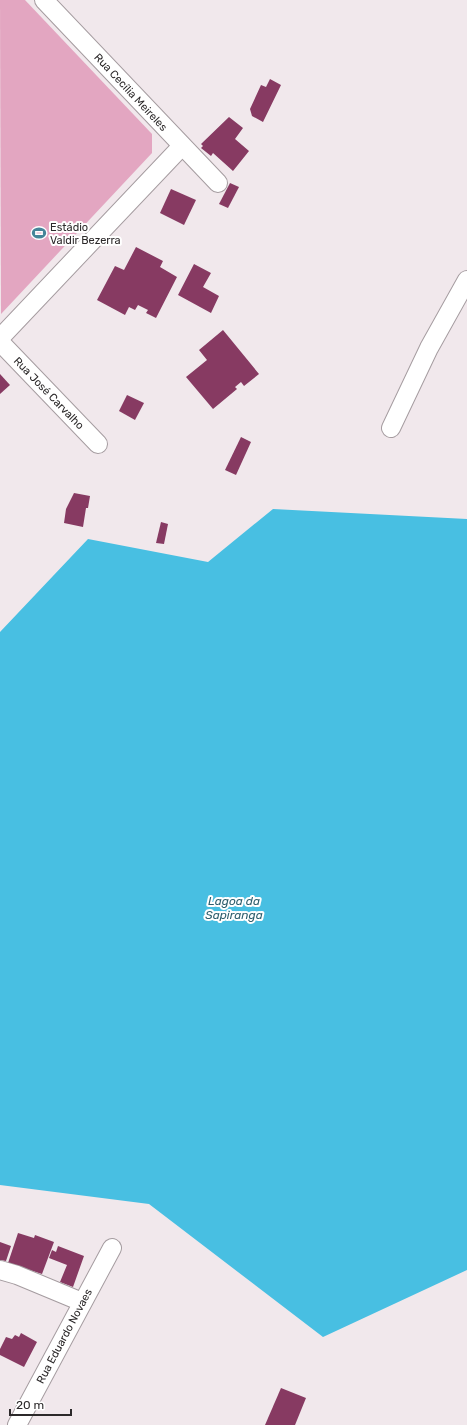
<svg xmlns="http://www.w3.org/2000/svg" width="467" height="1425" font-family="Rubik,sans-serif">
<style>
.green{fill:#e3a6c1}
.water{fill:#48bfe2}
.building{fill:#873a62}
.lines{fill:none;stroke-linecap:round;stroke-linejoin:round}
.minor-casing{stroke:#a59ca0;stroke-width:20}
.minor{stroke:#fff;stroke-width:18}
.labels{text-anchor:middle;stroke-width:4;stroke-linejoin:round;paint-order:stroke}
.street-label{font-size:11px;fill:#2c292a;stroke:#fff}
.poi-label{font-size:11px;fill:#2c292a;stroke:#fff;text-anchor:start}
.water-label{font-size:12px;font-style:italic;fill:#2d5e6d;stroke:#fff}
</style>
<rect width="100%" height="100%" fill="#f1e8ec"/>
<polygon class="green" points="0,0 25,0 152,134 152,153 1,314"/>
<polygon class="water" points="273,509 467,519 467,1270 323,1337 149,1204 0,1185 0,632 88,539 208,562"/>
<g class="building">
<polygon points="270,79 281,85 263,122 252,116 250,109 261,85 266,87"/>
<polygon points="229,117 243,128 235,139 249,151 233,171 213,153 211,156 201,148 203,146 201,144"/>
<polygon points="230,183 239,187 228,208 219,204"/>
<polygon points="171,189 196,200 184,225 160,213"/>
<polygon points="136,247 163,261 160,267 177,277 156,318 146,313 148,310 138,305 135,310 129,307 125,315 97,300 115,266 124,270"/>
<polygon points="194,264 211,273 203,287 219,296 211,313 178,295"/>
<polygon points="223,330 259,374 244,386 241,382 235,387 237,389 213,409 186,377 207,360 199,350"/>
<polygon points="0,374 10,385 0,394"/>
<polygon points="127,395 144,403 135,420 119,411"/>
<polygon points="241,437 251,442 236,475 225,470"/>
<polygon points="74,493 90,496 88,508 86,508 83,527 64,523 66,509"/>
<polygon points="161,522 168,524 164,544 156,543"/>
<polygon points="18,1233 34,1238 35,1235 54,1242 42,1274 8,1263"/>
<polygon points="0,1242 11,1246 6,1261 0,1260"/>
<polygon points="58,1246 84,1256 73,1287 60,1282 67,1265 49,1258 52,1250 56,1252"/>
<polygon points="21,1333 37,1342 24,1367 0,1355 0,1349 6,1337 12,1339 15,1335 19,1337"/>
<polygon points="281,1388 306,1398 295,1425 265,1425"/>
</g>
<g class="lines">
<defs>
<g id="minor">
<polyline points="44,0 218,183"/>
<polyline points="0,338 182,146"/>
<polyline points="0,342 98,444"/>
<polyline points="391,428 429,348 467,280"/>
<polyline points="0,1270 17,1275 82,1302"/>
<polyline points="17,1425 112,1248"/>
</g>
</defs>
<use href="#minor" class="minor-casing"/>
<use href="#minor" class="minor"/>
</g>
<defs>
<symbol id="stadium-bare" viewBox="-9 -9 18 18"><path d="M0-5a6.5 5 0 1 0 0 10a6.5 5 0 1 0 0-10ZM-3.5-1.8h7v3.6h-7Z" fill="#458599" stroke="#fff" stroke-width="2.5" paint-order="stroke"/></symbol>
</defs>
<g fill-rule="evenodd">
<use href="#stadium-bare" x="29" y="223" width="20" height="20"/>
</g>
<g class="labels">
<g class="street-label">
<text transform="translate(131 92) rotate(47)" y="4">Rua Cecília Meireles</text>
<text transform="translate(49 393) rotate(46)" y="4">Rua José Carvalho</text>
<text transform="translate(64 1336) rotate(-62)" y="4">Rua Eduardo Novaes</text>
</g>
<g class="poi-label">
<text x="50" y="231">Estádio<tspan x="50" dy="13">Valdir Bezerra</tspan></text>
</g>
<g class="water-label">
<text x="234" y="905">Lagoa da<tspan x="234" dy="14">Sapiranga</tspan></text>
</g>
</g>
<path d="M10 1409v6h61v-6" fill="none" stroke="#2c292a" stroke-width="2"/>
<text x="16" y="1409" font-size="12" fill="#2c292a" stroke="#ffffff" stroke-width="3" paint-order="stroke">20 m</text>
</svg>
